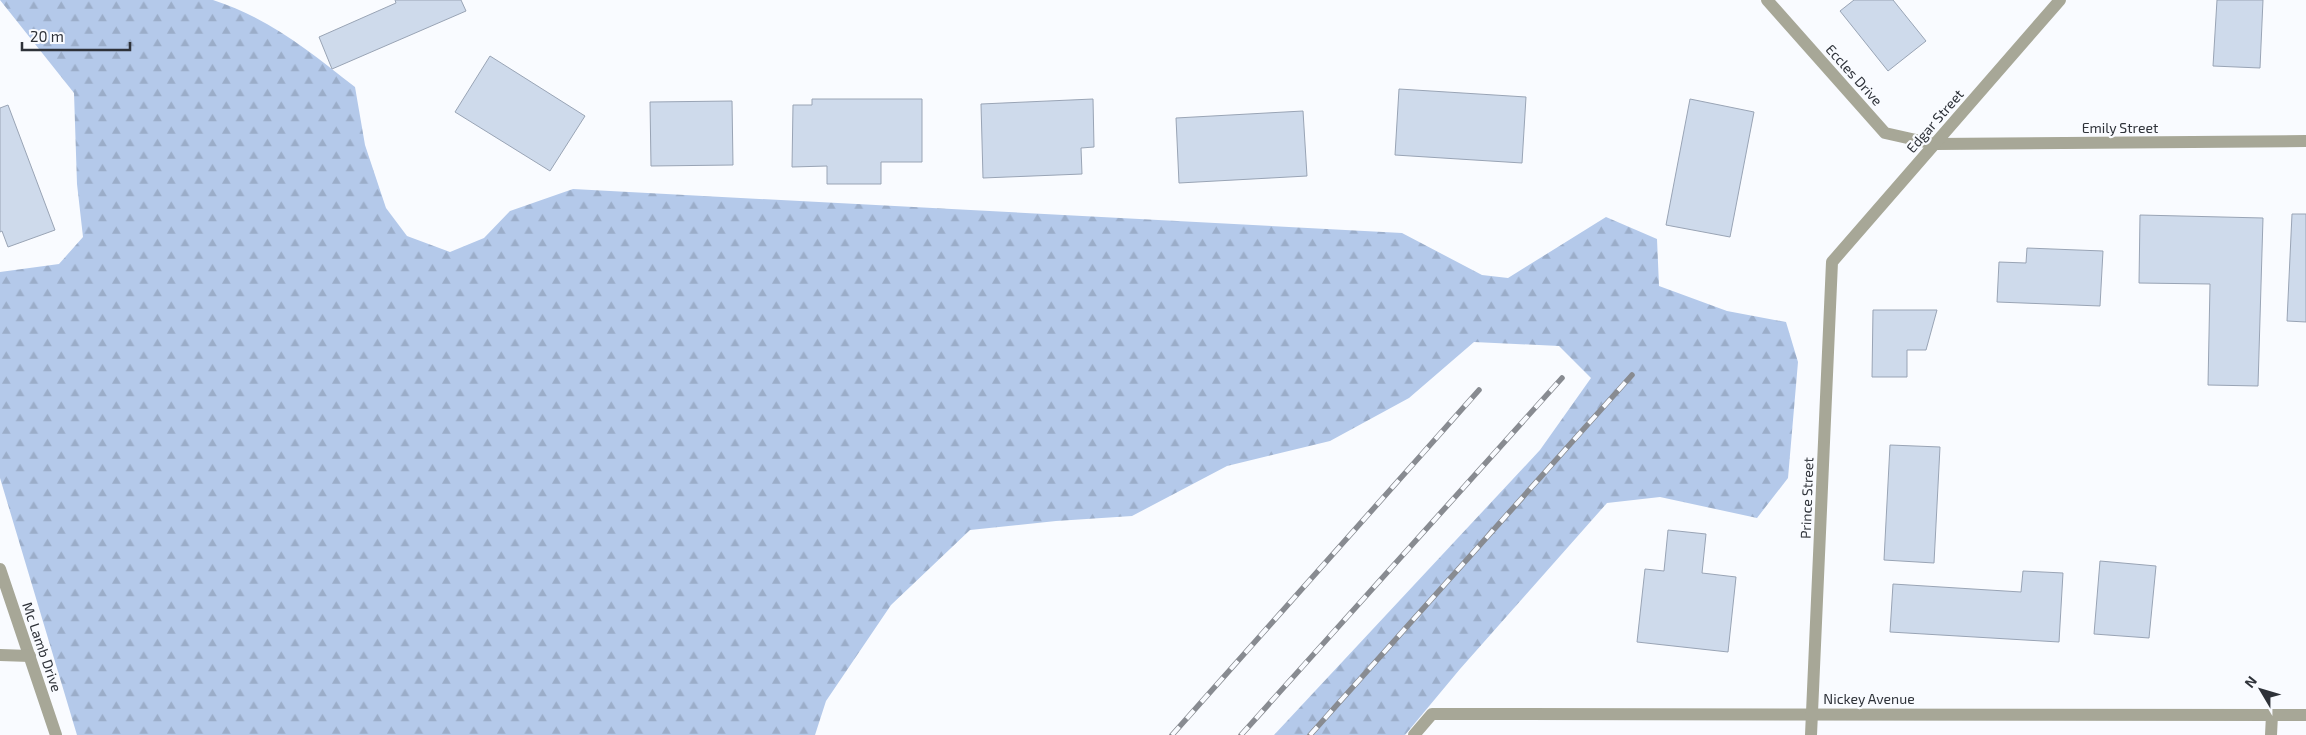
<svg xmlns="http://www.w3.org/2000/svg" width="2306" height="735" font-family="'Exo 2',sans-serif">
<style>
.forest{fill:url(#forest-firs)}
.building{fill:#cedaeb;stroke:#99a4b5}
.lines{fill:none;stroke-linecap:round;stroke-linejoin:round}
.service{stroke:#a7a797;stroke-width:12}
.minor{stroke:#a7a797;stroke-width:12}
.rail-casing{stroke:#888b91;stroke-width:5.5}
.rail{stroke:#f9fbff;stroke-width:4;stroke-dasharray:11;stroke-linecap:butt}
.labels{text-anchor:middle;stroke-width:4.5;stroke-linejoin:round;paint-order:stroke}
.street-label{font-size:14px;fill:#2e3239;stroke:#f9fbff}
</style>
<defs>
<pattern id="forest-firs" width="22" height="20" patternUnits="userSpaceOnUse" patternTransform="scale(1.25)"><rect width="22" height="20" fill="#b4c9ea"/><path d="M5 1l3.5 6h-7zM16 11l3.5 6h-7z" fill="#9badc9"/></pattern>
</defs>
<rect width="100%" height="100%" fill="#f9fbff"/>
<path class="forest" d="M0,0H213C269,18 309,51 355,87L365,145L386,208L407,236L450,252L484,238L510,211L573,189L1402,233L1482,275L1508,278L1606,217L1657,239L1659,286L1727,311L1786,322L1798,362L1788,478L1757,518L1660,497L1607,503L1460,669L1405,735H1274L1540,450L1591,378L1559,346L1474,342L1409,398L1330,441L1227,466L1132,516L1056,521L970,530L891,605L826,701L815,735H77L0,478V272L59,264L83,237L77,184L74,93Z"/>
<g class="building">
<polygon points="395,0 461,0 466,11 332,69 319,37 396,3"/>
<polygon points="1854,0 1893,0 1926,41 1888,71 1840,11"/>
<polygon points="2217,0 2263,0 2260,68 2213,66"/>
<polygon points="490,56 585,116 550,171 455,112"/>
<polygon points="1399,89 1526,97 1522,163 1395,155"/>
<polygon points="812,99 922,99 922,162 881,162 881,184 827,184 827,166 792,167 793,105 812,105"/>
<polygon points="1093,99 1094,147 1081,148 1082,174 983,178 981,104"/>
<polygon points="1690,99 1754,112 1730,237 1666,225"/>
<polygon points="732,101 733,165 651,166 650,102"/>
<polygon points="8,105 55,230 8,247 2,231 0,232 0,108"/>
<polygon points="1303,111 1307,176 1179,183 1176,118"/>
<polygon points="2292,214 2306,214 2306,322 2287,321"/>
<polygon points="2140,215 2263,218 2258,386 2208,385 2210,284 2139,283"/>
<polygon points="2027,248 2103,251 2100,306 1997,302 1999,262 2026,263"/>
<polygon points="1873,310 1937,310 1926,350 1907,350 1907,377 1872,377"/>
<polygon points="1890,445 1940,447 1934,563 1884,560"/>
<polygon points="1668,530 1706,534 1702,573 1736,577 1728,652 1637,642 1645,569 1664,571"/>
<polygon points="2100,561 2156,566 2149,638 2094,634"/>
<polygon points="2023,571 2063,573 2059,642 1890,632 1893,584 2021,592"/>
</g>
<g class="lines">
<polyline class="service" points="2271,735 2272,715"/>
<g class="minor">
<polyline points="1767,0 1885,133 1934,144 2306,141"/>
<polyline points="0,569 56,735"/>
<polyline points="0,655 30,656"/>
<polyline points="1414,735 1432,714 2306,715"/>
<polyline points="1811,735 1832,262 2060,0"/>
</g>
<defs>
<g id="rail">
<polyline points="1172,735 1479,390"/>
<polyline points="1241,735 1562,378"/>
<polyline points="1310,735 1632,375"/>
</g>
</defs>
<use href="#rail" class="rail-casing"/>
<use href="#rail" class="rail"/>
</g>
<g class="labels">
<g class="street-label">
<text transform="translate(1854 75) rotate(48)" y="5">Eccles Drive</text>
<text transform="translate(1935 121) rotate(-49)" y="5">Edgar Street</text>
<text x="2120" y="133">Emily Street</text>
<text transform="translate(1807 498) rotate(-88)" y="5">Prince Street</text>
<text transform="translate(42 647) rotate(71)" y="5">Mc Lamb Drive</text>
<text x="1869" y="704">Nickey Avenue</text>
</g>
</g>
<g transform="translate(2261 690) rotate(308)" stroke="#f9fbff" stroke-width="4" paint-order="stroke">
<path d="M0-4L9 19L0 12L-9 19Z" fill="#2e3239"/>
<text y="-8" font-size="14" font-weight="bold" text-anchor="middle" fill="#2e3239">N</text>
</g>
<path d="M22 42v8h108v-8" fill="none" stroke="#2e3239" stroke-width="2.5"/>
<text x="30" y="42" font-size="15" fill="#2e3239" stroke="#f9fbff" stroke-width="4" paint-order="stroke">20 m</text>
</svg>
